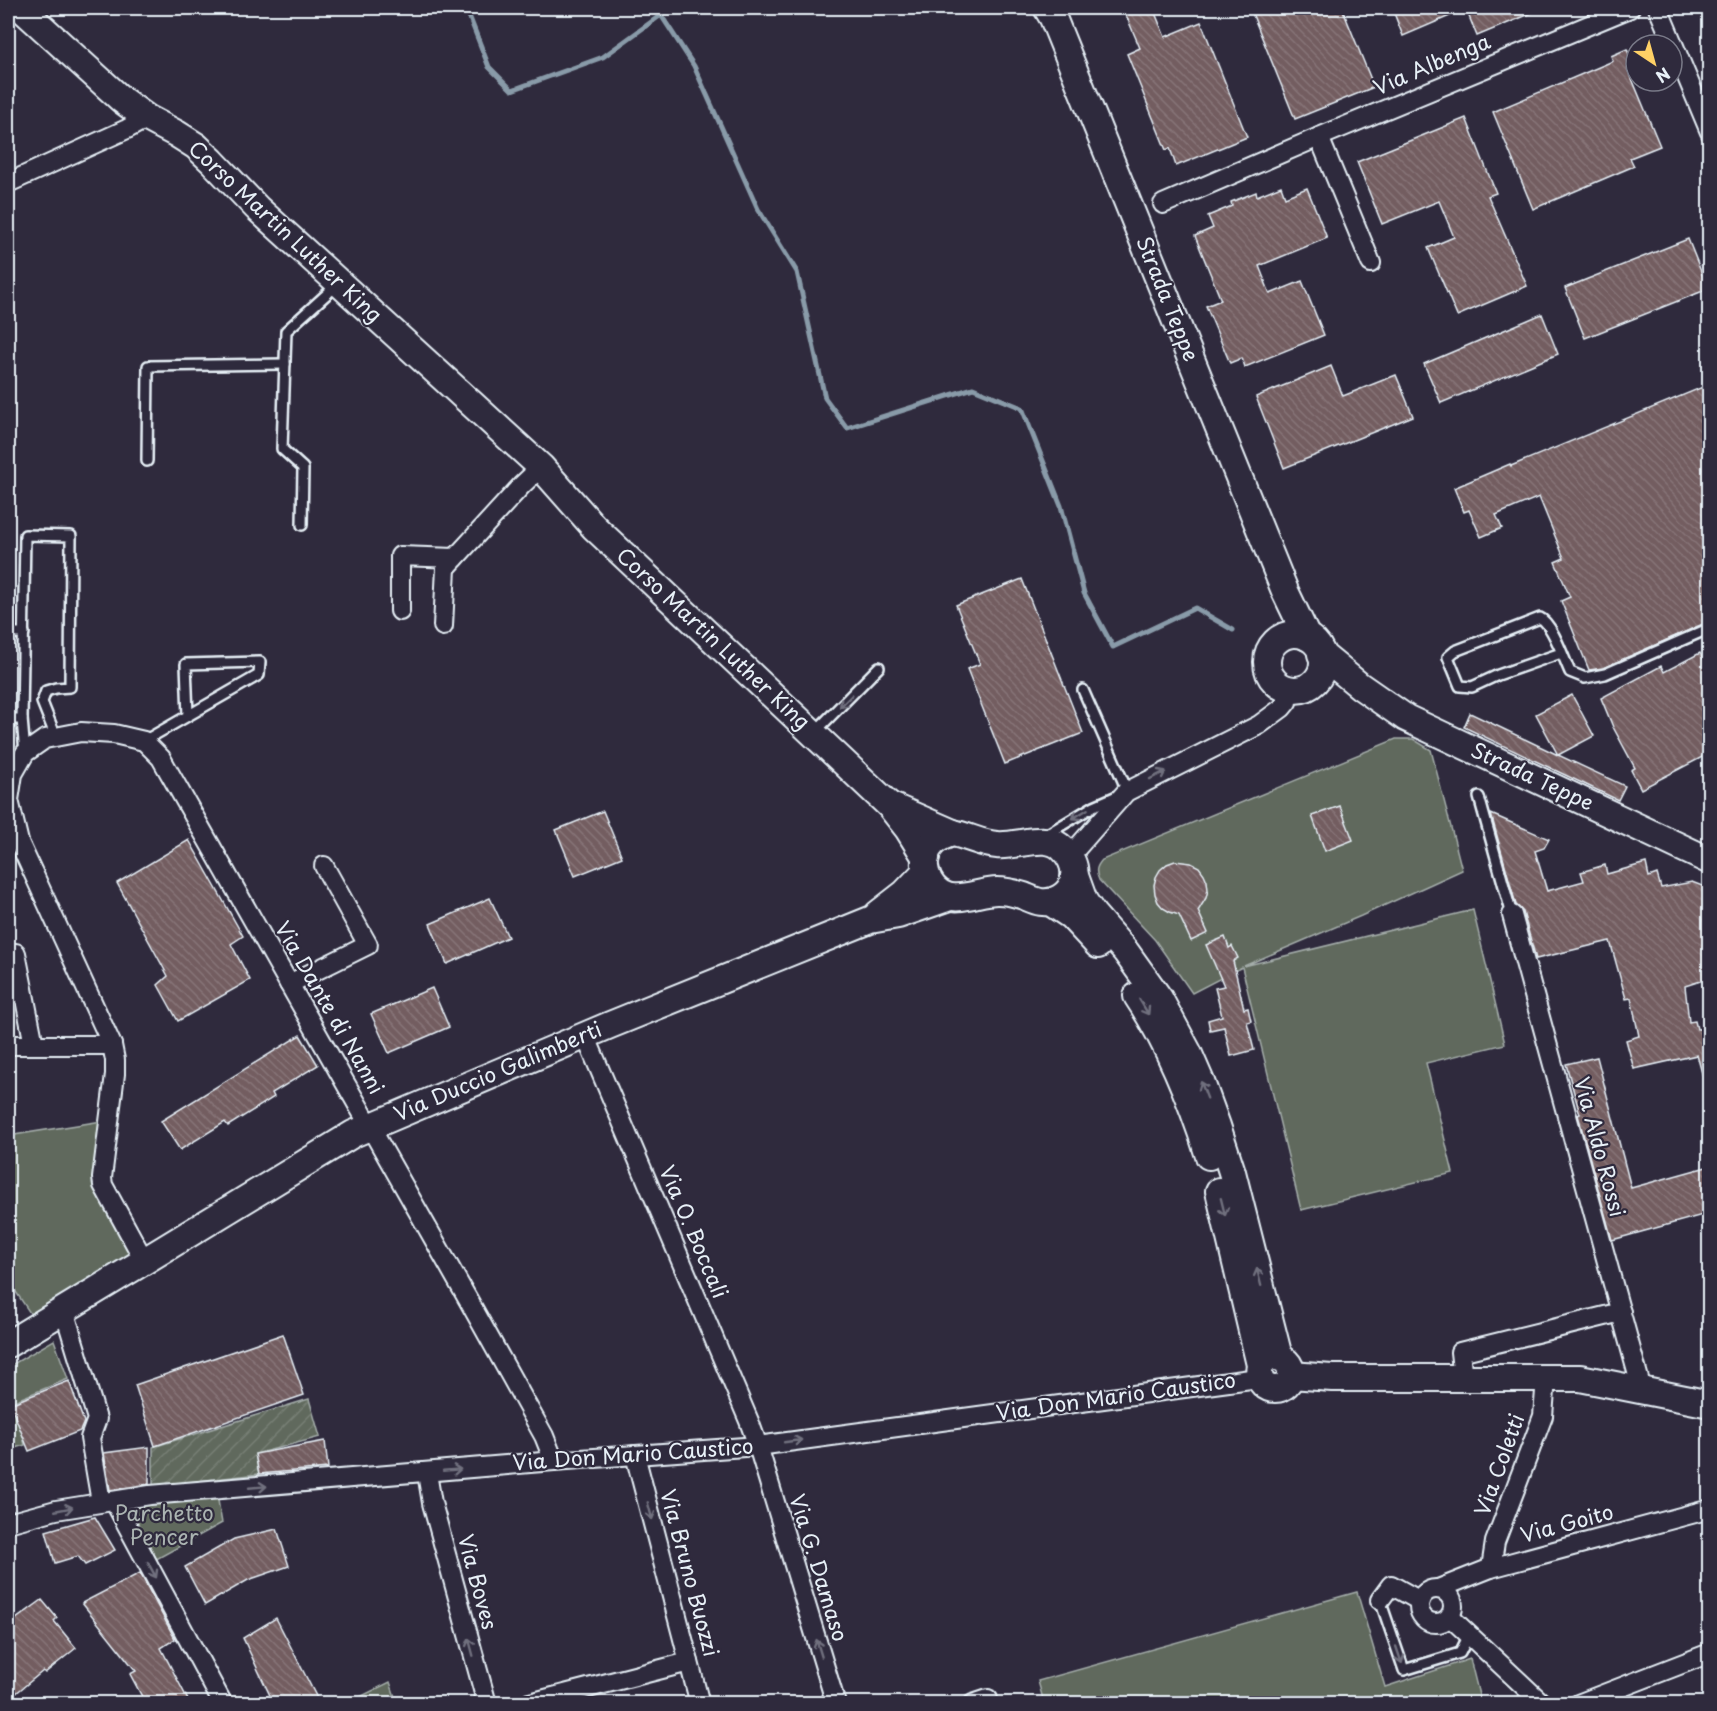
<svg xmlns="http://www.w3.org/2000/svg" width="1717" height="1711" font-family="'Playpen Sans',sans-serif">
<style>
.green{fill:#60695d;stroke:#a4adaa;stroke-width:1.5}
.garden{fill:url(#garden-furrows);stroke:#a4adaa;stroke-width:1.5}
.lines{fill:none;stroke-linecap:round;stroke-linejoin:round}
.stream{stroke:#899ba9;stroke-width:5}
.building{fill:url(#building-back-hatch);stroke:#e8f1f8;stroke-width:1.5}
.lane-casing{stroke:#e8f1f8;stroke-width:14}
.street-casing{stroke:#e8f1f8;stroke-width:22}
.secondary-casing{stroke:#e8f1f8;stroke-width:30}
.lane{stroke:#2f2a3d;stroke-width:9}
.street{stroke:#2f2a3d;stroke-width:18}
.secondary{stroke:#2f2a3d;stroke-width:26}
.oneway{stroke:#70707e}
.labels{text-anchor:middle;stroke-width:4.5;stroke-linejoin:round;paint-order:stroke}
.street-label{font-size:21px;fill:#e8f1f8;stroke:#2f2a3d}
.park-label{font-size:21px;fill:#abb4b2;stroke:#2f2a3d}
</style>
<defs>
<pattern id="garden-furrows" width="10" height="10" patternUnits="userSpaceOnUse" patternTransform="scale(1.5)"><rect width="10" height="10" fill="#60695d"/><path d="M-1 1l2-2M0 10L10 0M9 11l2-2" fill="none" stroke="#777f75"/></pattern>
<pattern id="building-back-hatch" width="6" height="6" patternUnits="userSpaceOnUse" patternTransform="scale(1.5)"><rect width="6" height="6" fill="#735d61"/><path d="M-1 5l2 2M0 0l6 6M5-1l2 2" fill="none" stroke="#877578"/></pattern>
</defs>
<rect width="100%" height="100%" fill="#2f2a3d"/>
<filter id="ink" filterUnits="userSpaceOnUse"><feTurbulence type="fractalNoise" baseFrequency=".0167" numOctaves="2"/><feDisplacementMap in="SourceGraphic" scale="12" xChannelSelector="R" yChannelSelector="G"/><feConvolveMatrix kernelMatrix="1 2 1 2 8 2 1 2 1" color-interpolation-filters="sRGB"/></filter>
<g filter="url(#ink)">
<g class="green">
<path d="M1396,739H1413L1431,750L1462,870L1361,916L1244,966L1473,910L1505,1044L1426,1063L1453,1173L1301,1210L1242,967L1192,993L1155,940L1099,880C1095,871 1096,867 1102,860Z"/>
<polygon points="109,1120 102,1178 144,1260 38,1325 8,1280 8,1136"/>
<polygon points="54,1340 68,1379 14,1401 25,1445 8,1450 8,1367"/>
<polygon points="217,1495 222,1523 151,1562 122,1505"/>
<polygon points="1357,1592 1385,1687 1470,1659 1481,1703 1044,1703 1038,1681"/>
<polygon points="390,1682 397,1703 348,1703"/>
</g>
<polygon class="garden" points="309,1399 320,1437 255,1454 259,1474 153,1486 153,1447"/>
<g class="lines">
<polyline class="stream" points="466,8 489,67 512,90 603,57 661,15 694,66 758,209 797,272 825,398 847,428 973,388 1022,408 1061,506 1084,593 1113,647 1195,608 1233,630"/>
</g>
<g class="building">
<polygon points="1123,8 1153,8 1165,37 1201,22 1247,137 1176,166 1170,148 1166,150 1127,54 1140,48"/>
<polygon points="1250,8 1342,8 1374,87 1295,119"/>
<polygon points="1392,8 1544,8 1477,36 1466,9 1403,36"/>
<polygon points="1627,49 1634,66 1628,69 1660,146 1630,158 1634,166 1533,209 1493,112 1613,61 1611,56"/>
<polygon points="1466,118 1496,193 1488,196 1527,286 1457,316 1428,248 1454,237 1439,201 1382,224 1357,162"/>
<polygon points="1281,186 1285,197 1307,188 1327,238 1259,266 1270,294 1302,281 1324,335 1245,367 1242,358 1230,363 1206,306 1221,300 1195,236 1213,228 1208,216 1232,206 1231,202 1256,192 1257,196"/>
<polygon points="1688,239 1708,289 1585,338 1565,288"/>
<polygon points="1542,314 1558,354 1441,403 1424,364"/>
<polygon points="1331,366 1343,396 1396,375 1413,416 1284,468 1256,397"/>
<polygon points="1710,384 1710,621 1603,668 1589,670 1561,601 1570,597 1555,562 1564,558 1539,497 1496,515 1502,528 1481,537 1469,510 1464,512 1454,488 1510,464 1511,466"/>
<polygon points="1022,579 1083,733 1005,764 967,669 980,664 956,605"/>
<polygon points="1700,653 1710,671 1710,753 1641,789 1631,770 1635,768 1613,727 1601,698 1661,666 1664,672"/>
<polygon points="1572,695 1594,736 1558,755 1625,786 1618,800 1464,727 1470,713 1558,755 1536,714"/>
<polygon points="1340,806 1353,840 1325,851 1312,816"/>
<polygon points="603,811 622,857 575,876 556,830"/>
<polygon points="1491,814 1549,839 1544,848 1535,851 1547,891 1584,881 1581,872 1605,865 1607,874 1646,863 1649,877 1657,874 1661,888 1692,882 1710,889 1710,978 1685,986 1689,1022 1695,1021 1697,1029 1703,1029 1705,1035 1710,1034 1710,1084 1705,1084 1697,1055 1634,1069 1626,1040 1639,1036 1631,998 1626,999 1610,941 1536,959 1523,912 1516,905"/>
<polygon points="189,840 243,936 231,944 250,980 178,1021 158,985 168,976 117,883"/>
<polygon points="1175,861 1191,863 1199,867 1204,874 1207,881 1208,890 1206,898 1198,911 1208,933 1191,941 1179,915 1170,912 1163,908 1158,902 1155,894 1154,885 1156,877 1160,870 1167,864"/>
<polygon points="490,898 508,937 447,964 430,924"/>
<polygon points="1225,937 1229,948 1232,946 1238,958 1233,961 1244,1009 1248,1008 1251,1021 1247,1022 1254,1050 1231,1056 1224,1027 1210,1030 1208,1020 1222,1016 1215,988 1224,986 1206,945"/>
<polygon points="432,988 449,1027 389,1053 371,1014"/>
<polygon points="300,1035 318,1065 272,1093 274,1097 228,1126 225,1122 180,1150 161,1121"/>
<polygon points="1597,1057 1631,1188 1710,1166 1710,1213 1612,1240 1578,1115 1580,1114 1566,1064"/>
<polygon points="283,1334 304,1395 155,1446 135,1385"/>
<polygon points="69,1381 84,1422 80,1431 29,1451 10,1404"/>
<polygon points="325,1441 328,1468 259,1474 255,1454"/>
<polygon points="149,1447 149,1484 110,1490 104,1453"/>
<polygon points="95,1517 115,1550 85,1565 78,1556 55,1563 46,1531"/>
<polygon points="277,1529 289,1566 248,1580 205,1605 185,1567 234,1539"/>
<polygon points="140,1573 175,1639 161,1648 190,1704 146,1704 130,1674 136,1671 82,1603"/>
<polygon points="42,1600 57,1618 54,1621 76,1648 45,1673 43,1671 15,1694 8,1685 8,1625"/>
<polygon points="276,1618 320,1704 274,1704 243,1638"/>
</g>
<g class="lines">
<defs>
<g id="lane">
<polyline points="147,461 148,366 285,364"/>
<polyline points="302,525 303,468 282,449 286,331 338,284"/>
<polyline points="8,633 24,633"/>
<path d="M1561,653L1498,675L1472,687L1460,686L1448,657L1455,651L1540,618C1552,623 1564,659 1570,672L1585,678L1605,674L1710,628"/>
<polyline points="8,719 22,719"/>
<polyline points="815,732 879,667"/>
<polyline points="144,741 259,675 260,662 186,664 188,716"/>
<polyline points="25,753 22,719 25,535 71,536 70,687 56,688 46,691 42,702 56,737"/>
<polyline points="1479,797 1512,915"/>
<polyline points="1044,836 1094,806 1126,792 1123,781 1083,690"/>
<polyline points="1380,1600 1404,1670 1460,1653 1469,1635"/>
</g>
<g id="street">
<polyline points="1658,8 1710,132"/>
<polyline points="1319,137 1371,263"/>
<polyline points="8,183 127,129 147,118"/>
<polyline points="1163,204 1319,137 1630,8"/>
<polyline points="400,611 400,556 455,558"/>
<polyline points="443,626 446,568 522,485 541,467"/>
<polyline points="1070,856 1126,792 1259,725 1282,708 1287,702 1284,689"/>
<polyline points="1512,915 1642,1390"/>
<polyline points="8,953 16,953 34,1045"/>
<polyline points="289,984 368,945 324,866"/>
<polyline points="585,1035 749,1421 758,1446 836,1704"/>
<polyline points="8,1045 112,1045"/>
<polyline points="144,1260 103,1185 102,1178 115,1074 115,1060 112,1045 19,842 9,800 13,774 25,753 45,739 81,732 114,734 144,741 161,758 470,1303 544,1436 554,1461"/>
<polyline points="64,1310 97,1419 90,1438 101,1502"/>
<polyline points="1463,1378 1460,1352 1621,1312"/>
<polyline points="635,1455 700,1704"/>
<polyline points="427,1473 432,1503 487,1704"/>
<polyline points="114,1501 223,1704"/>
<polyline points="8,1523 56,1510 150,1495 554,1461 758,1446 1258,1378"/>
<polyline points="1491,1568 1495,1542 1543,1416 1546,1378"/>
<circle cx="1436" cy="1606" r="17"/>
<polyline points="1438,1589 1491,1568 1710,1509"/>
<polyline points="1380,1600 1391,1585 1420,1601"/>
<polyline points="1450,1617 1543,1704"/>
<polyline points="526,1704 689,1662"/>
<polyline points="973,1704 988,1699"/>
<polyline points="1578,1704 1710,1653"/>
</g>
<g id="secondary">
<polyline points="21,8 122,100 147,118 177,134 196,146 212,161 257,208 541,467 594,527 890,806 908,829 926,858"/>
<polyline points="1047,8 1053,18 1285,591 1307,637"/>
<circle cx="1295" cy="662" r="28"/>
<polyline points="1321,654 1360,686 1406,718 1710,861"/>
<polyline points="891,806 953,833"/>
<path d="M953,833C968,836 982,844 997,845C1018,847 1047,832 1063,849C1072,858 1077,869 1073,882C1069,895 1054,904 1041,902C1035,901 1029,898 1024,896C1015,893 1006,891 997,891C981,891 962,901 947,896C926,889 917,859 933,843C938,838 946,835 953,833Z"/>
<polyline points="1075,876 1084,901 1093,914 1126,952 1159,998 1188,1052 1201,1082 1217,1126 1232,1172 1279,1357"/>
<polyline points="1050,902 1071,916 1098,945"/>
<polyline points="878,914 905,893 925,872"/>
<path d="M1137,996C1169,1044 1192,1102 1209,1156"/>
<polyline points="1219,1191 1260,1365"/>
<polyline points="8,1344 353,1134 610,1025 870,920 898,915 950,897"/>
<circle cx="1275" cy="1373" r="16"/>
<polyline points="1291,1375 1332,1378 1580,1378 1710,1404"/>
</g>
</defs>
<use href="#lane" class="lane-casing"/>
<use href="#street" class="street-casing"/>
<use href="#secondary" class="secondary-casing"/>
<use href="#lane" class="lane"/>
<use href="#street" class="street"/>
<use href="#secondary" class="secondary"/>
</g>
<defs><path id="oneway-shaft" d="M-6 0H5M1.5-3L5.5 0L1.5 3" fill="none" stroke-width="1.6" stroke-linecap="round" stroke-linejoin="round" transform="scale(1.5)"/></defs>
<g class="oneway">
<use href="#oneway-shaft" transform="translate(846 701) rotate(135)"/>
<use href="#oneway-shaft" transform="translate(1158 775) rotate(-27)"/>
<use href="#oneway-shaft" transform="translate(1080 814) rotate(148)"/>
<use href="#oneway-shaft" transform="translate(1144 1007) rotate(59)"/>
<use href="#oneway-shaft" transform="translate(1204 1090) rotate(-111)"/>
<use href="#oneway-shaft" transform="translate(1223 1207) rotate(76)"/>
<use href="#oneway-shaft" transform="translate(1259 1277) rotate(-104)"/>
<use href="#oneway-shaft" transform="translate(793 1441) rotate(-8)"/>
<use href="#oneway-shaft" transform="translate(452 1470) rotate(-5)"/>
<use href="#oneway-shaft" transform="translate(258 1487) rotate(-5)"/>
<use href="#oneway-shaft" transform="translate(64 1509) rotate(-11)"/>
<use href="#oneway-shaft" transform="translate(650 1511) rotate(75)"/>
<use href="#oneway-shaft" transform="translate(152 1570) rotate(61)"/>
<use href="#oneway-shaft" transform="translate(471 1647) rotate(-105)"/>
<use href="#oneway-shaft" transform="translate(819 1648) rotate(-107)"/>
<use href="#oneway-shaft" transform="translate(1399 1655) rotate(71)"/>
</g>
</g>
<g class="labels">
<g class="street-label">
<text transform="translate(1432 65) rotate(-23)" y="7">Via Albenga</text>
<text transform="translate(285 232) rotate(43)" y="7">Corso Martin Luther King</text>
<text transform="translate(1167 299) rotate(68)" y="7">Strada Teppe</text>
<text transform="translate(713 639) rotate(43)" y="7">Corso Martin Luther King</text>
<text transform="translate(1532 777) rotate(25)" y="7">Strada Teppe</text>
<text transform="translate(329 1008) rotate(60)" y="7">Via Dante di Nanni</text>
<text transform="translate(498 1072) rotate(-23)" y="7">Via Duccio Galimberti</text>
<text transform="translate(1599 1147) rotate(75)" y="7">Via Aldo Rossi</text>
<text transform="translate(693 1232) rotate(67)" y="7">Via O. Boccali</text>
<text transform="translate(1116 1397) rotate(-8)" y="7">Via Don Mario Caustico</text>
<text transform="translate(633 1455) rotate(-4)" y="7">Via Don Mario Caustico</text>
<text transform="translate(1500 1465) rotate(-70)" y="7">Via Coletti</text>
<text transform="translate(1567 1524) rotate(-15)" y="7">Via Goito</text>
<text transform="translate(818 1568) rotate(73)" y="7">Via G. Damaso</text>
<text transform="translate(689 1573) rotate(75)" y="7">Via Bruno Buozzi</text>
<text transform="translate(477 1582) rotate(75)" y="7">Via Boves</text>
</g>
<g class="park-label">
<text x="164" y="1521">Parchetto<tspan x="164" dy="24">Pencer</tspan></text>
</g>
</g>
<rect width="1717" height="1711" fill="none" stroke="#2f2a3d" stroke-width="30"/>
<rect x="15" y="15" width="1687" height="1681" fill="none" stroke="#e8f1f8" stroke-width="2" filter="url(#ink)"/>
<g transform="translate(1654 63) rotate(144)"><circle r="28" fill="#2f2a3d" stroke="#797a88" stroke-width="1.5"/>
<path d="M0-4.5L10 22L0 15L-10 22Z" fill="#ffd166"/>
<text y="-9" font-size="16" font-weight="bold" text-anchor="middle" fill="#e8f1f8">N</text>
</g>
</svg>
